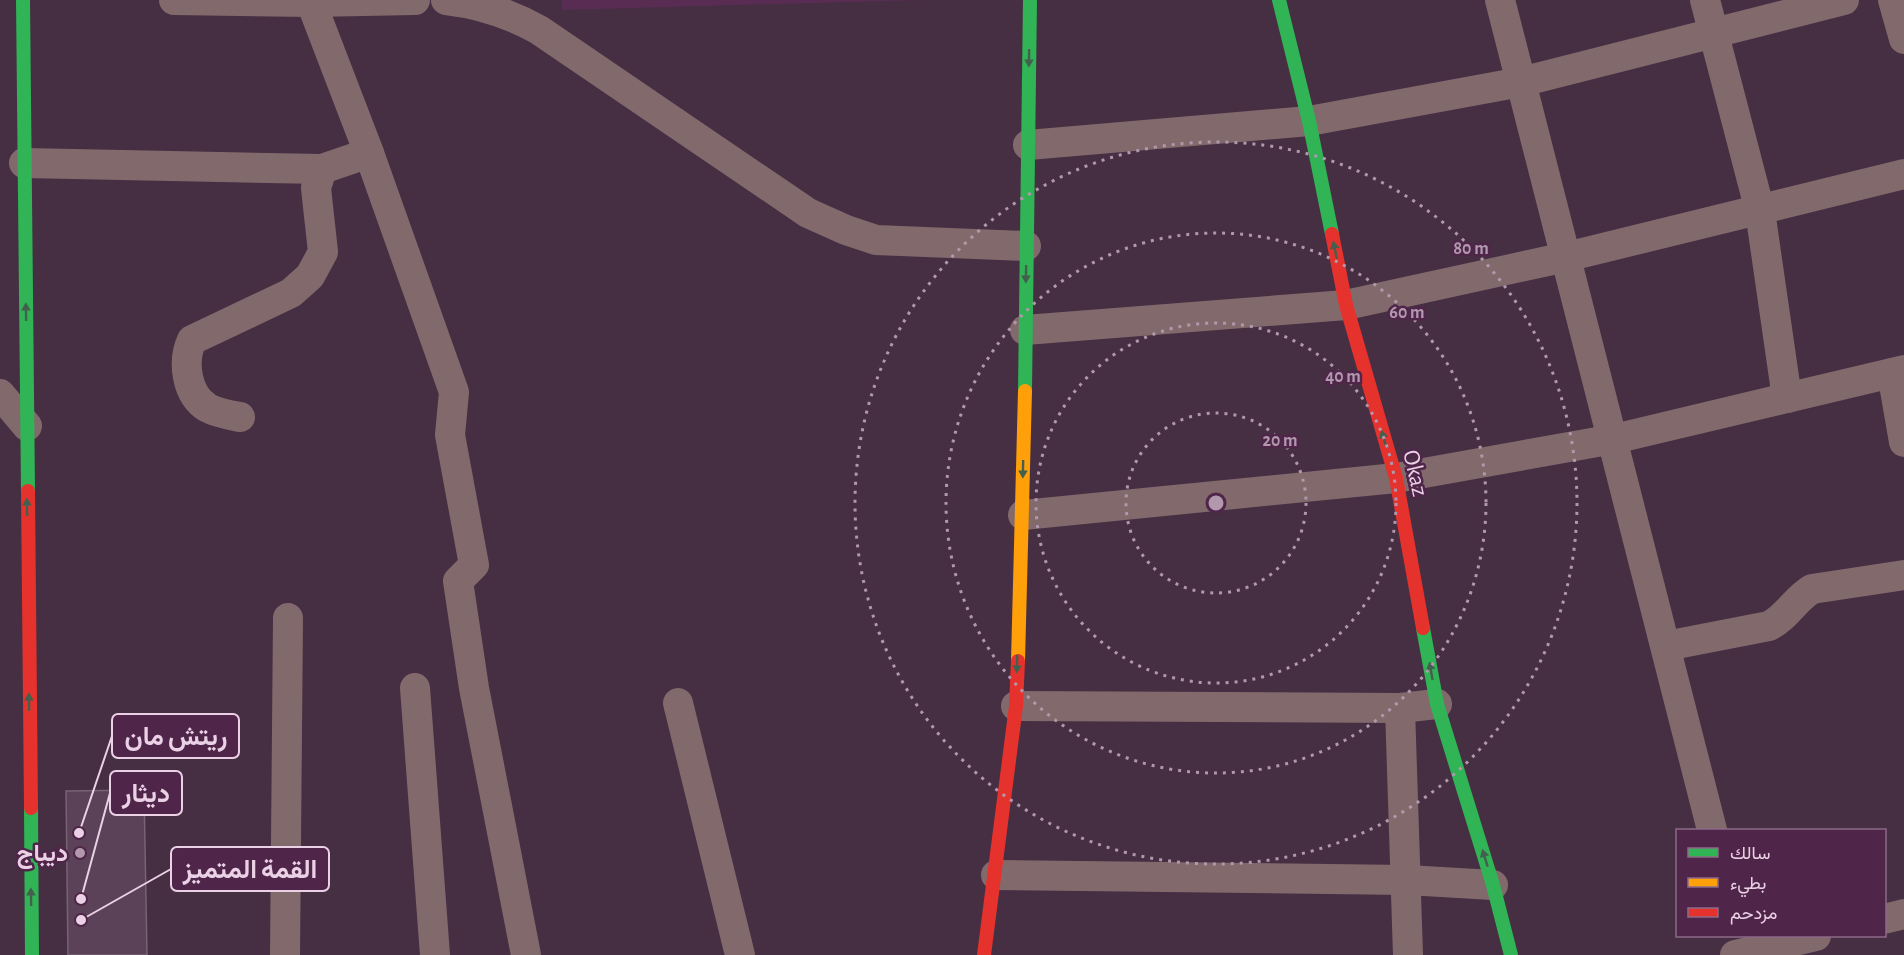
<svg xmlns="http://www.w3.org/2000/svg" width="1904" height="955" font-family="'Alegreya Sans',Vazirmatn,sans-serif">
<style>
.built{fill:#582c53}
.building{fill:#5b4258;stroke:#776374;stroke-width:1.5}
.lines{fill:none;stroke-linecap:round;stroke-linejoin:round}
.street{stroke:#826a6c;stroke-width:30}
.fast{stroke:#30b455;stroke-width:14}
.slow{stroke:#ff9f0a;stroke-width:14}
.jam{stroke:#e5322d;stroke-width:14}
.oneway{fill:#435f4e}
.ring{fill:none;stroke:#b198ad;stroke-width:3;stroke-dasharray:3 6}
.poi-dot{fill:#b198ad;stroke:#4f264a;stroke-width:2}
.labels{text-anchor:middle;stroke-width:5;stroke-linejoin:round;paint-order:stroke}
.street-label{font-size:24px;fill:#ebd1e6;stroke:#4f264a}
.poi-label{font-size:24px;font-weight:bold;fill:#ebd1e6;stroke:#4f264a;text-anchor:end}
.centre{fill:#b198ad;stroke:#4f264a;stroke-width:3}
.ring-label{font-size:18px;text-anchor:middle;font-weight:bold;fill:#b198ad;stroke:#4f264a;stroke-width:5;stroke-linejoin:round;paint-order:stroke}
.leader{fill:none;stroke:#ebd1e6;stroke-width:2}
.callout-dot{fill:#ebd1e6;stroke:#4f264a;stroke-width:2}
.callout{fill:#4f264a;stroke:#ebd1e6;stroke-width:2}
.callout-label{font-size:26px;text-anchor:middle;font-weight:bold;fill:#ebd1e6}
</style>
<rect width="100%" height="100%" fill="#462f43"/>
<polygon class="built" points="562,0 921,0 562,10"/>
<polygon class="building" points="144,790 147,955 68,955 66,791"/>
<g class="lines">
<g class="street">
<polyline points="174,0 311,2 415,0"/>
<path d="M446,0C481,4 509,13 539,30L808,213L846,230L876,240L1026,246"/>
<polyline points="1500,0 1712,830"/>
<polyline points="1705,0 1760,211 1787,398"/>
<polyline points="1893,0 1904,39"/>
<polyline points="311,2 369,153 454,392 450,435 474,565 458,581 474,688 526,955"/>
<polyline points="1028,145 1309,121 1521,82 1844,0"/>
<polyline points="24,163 322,169"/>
<polyline points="1025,330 1346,305 1566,257 1904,174"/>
<polyline points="1892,373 1904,442"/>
<polyline points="0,394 27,426"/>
<path d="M240,417C230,415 217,413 208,408C186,395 182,361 192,340L291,293L310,276L323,252L316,188L322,169L369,153"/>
<polyline points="1023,515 1396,478 1614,439 1904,370"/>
<path d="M1666,646L1769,626C1787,617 1795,599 1812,589L1904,575"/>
<polyline points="415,688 435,955"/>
<polyline points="678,703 740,955"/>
<polyline points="1016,706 1400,708 1437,704"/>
<polyline points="1400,708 1408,955"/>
<polyline points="996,875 1407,880 1493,885"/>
<polyline points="1884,919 1904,914"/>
<polyline points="285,955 288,618"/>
<polyline points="1735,955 1816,936"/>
</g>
<g class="fast">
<polyline points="23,0 28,491"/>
<polyline points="1279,0 1309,121 1332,234"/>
<polyline points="1025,391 1030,0"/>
<polyline points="1423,628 1437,704 1493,885 1511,955"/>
<polyline points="31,808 32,955"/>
</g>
<polyline class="slow" points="1018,661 1025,391"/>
<g class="jam">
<polyline points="1332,234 1346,305 1396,478 1423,628"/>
<polyline points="28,491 31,808"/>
<polyline points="984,955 1016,706 1018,661"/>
</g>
</g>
<defs><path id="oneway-solid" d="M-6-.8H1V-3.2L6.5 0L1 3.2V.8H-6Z" transform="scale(1.5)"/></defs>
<g class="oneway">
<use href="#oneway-solid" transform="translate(1029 58) rotate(91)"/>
<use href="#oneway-solid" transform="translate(1335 250) rotate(-102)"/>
<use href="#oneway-solid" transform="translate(1026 274) rotate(91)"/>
<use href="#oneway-solid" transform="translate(26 312) rotate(-91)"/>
<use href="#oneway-solid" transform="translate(1384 439) rotate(-106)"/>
<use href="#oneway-solid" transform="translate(1023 469) rotate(91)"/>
<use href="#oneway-solid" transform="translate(27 507) rotate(-91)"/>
<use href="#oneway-solid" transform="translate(1017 664) rotate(92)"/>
<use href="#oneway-solid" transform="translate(1431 671) rotate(-100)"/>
<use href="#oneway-solid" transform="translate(29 702) rotate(-91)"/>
<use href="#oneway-solid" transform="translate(1485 858) rotate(-107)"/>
<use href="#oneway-solid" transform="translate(31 897) rotate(-91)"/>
</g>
<g class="ring">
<circle cx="1216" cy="503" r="90"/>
<circle cx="1216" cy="503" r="180"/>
<circle cx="1216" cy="503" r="270"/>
<circle cx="1216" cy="503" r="361"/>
</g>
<circle class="poi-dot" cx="80" cy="853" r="6"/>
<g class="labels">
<g class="street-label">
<text transform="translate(1416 473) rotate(77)" y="8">Okaz</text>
</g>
<g class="poi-label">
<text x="68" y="861">ديباج</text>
</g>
</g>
<circle cx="1216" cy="503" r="9" class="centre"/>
<g class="ring-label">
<text x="1471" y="254">80 m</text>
<text x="1407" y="318">60 m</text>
<text x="1343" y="382">40 m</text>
<text x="1280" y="446">20 m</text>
</g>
<path class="leader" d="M79 833L112 736M81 899L110 793M81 920L171 869"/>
<g class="callout-dot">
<circle cx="79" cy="833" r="6"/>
<circle cx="81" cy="899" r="6"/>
<circle cx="81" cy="920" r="6"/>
</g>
<g class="callout">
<rect x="112" y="714" width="127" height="44" rx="6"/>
<rect x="110" y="771" width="72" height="44" rx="6"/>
<rect x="171" y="847" width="158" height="44" rx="6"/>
</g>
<g class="callout-label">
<text x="176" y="745">ريتش مان</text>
<text x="146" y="802">ديثار</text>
<text x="250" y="878">القمة المتميز</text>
</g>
<rect x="1676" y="829" width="210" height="108" fill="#4f264a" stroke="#8d6a88" stroke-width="1.5"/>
<rect x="1688" y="848" width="30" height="9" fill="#30b455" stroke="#8d6a88" stroke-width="1.5"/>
<text x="1730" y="859" font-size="18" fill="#ebd1e6">سالك</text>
<rect x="1688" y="878" width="30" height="9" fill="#ff9f0a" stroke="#8d6a88" stroke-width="1.5"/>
<text x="1730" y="889" font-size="18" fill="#ebd1e6">بطيء</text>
<rect x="1688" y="908" width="30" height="9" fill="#e5322d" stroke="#8d6a88" stroke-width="1.5"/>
<text x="1730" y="919" font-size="18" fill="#ebd1e6">مزدحم</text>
</svg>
